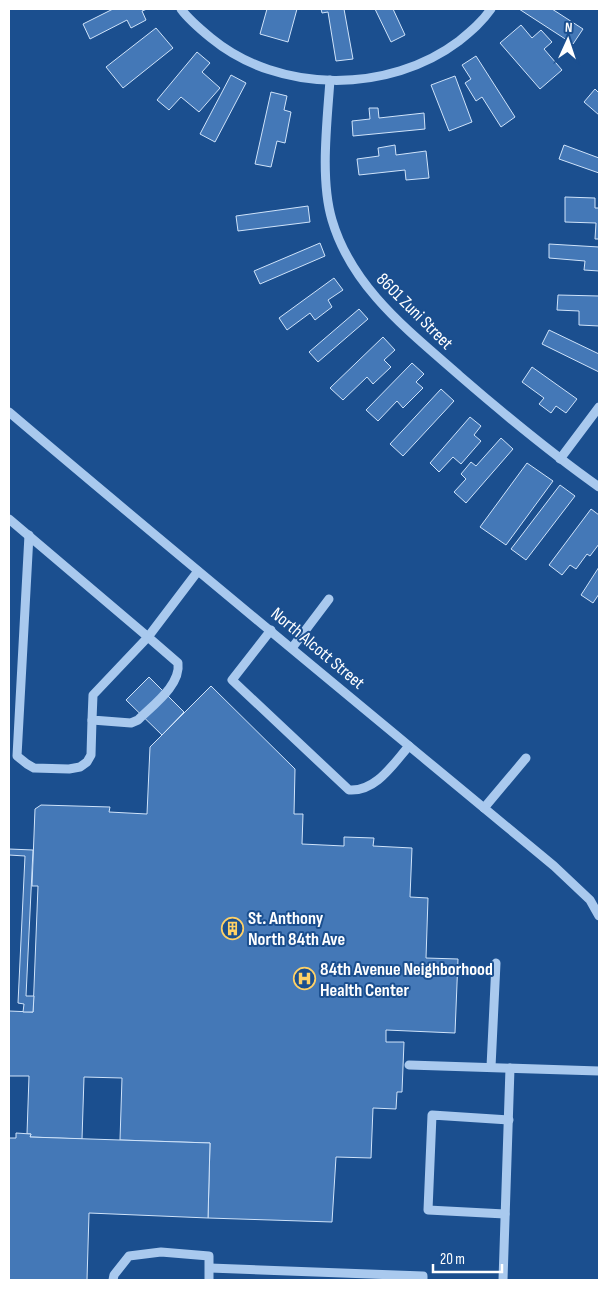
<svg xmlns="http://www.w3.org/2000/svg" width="608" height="1289" font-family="'Sofia Sans Condensed',sans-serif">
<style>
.building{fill:#4478b7;stroke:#cfe3fa}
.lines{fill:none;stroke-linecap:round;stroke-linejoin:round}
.minor{stroke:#a9c9ee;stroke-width:9}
.labels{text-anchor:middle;stroke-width:4;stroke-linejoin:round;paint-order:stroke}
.street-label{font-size:18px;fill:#fff;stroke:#1b4f8f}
.poi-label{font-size:18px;font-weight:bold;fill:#fff;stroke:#1b4f8f;text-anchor:start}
</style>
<rect width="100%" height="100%" fill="#1b4f8f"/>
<g class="building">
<polygon points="113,9 147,9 142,11 146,20 131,28 127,20 90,39 83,24"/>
<polygon points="267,9 297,9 288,42 260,34"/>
<polygon points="321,9 344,9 353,59 336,61 328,12 322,13"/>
<polygon points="375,9 393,9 405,35 391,42"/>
<polygon points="519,9 552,9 583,29 573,44"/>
<polygon points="521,25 532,38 541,30 552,42 544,49 562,70 540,89 500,43"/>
<polygon points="156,28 173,48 123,88 106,67"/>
<polygon points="197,52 210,63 202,72 220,88 199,112 181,97 169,110 157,100"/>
<polygon points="476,56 515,117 501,127 482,97 476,101 465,83 471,79 462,65"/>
<polygon points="231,75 246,83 215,142 200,134"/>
<polygon points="455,76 472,122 449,131 431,85"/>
<polygon points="595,89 599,93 599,115 584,102"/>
<polygon points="271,92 287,96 284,110 291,112 285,143 277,141 271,167 255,164"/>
<polygon points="369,108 378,108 379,118 424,113 425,129 353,136 352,121 370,119"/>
<polygon points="395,145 396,155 426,151 429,178 406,180 405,170 359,175 357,159 379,156 378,148"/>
<polygon points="564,145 599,158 599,173 559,159"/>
<polygon points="565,197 595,198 595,208 599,208 599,239 595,239 596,223 565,222"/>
<polygon points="308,206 310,222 238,231 236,216"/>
<polygon points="320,243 325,256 260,284 254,271"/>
<polygon points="549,244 599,247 599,271 584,270 585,261 549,258"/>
<polygon points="334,278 343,290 328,300 332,307 315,320 310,313 287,330 279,318"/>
<polygon points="558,295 599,296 599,326 579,325 579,311 557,310"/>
<polygon points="359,309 368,319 318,362 309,352"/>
<polygon points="549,330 599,354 599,372 542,344"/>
<polygon points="383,337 395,350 384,360 391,367 373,384 367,377 343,400 330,388"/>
<polygon points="412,363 424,374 416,382 423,388 403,408 397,401 378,421 366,410"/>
<polygon points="532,367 577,399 566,413 556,406 551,413 539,404 544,398 522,382"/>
<polygon points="441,389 454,401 403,456 390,444"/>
<polygon points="470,417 481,426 474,435 481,441 461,464 453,457 439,472 430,463"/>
<polygon points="501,438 513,449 466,503 454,492 466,479 461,474 471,462 476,466"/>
<polygon points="527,463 553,481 506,545 480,527"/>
<polygon points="560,485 575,496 526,560 511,549"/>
<polygon points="591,509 599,515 599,544 590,556 587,554 576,569 570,565 562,575 549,565"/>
<polygon points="599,567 599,594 593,603 581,595"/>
<polygon points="149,677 184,712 162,735 126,700"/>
<polygon points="211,686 295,769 294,814 303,814 302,844 344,846 344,837 374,838 373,846 412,848 410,897 428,898 426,958 458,959 455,1033 386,1030 386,1042 404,1042 402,1092 397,1092 396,1109 373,1108 371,1158 336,1157 332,1222 208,1218 210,1143 120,1140 122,1078 84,1077 82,1139 30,1137 31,1134 27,1134 29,1076 9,1076 9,1011 33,1012 38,886 32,886 35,809 41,805 110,807 109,812 147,814 150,747"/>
<polygon points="9,849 33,850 26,996 34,996 33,1012 23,1012 24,1004 18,1003 25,856 9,855"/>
<polygon points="16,1133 31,1134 30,1137 210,1143 208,1218 89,1213 87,1280 9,1280 9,1138 16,1138"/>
</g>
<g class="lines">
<g class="minor">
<path d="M181,9C189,20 200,29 211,38C279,94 389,94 459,41C471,31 482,22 491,9"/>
<path d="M330,80C327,123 320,180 332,220C352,288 409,331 460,376C505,415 551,453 599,487"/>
<path d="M9,412C189,565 372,715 554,866L590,900L599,916"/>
<polyline points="560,459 599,407"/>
<polyline points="9,519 148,637 198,571"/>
<polyline points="29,535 17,756 27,764 34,768 69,769 80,767 87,762 91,755 92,720"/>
<path d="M271,630L232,680L349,790C376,792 393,764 409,746"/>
<path d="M148,637L178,663C181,685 153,705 138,720L131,723L92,720L93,695Z"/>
<polyline points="292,648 329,599"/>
<polyline points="484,808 526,758"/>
<polyline points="409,1065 599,1071"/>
<polyline points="491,1067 496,963"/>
<polyline points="505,1214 428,1210 432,1115 509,1120"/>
<polyline points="210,1268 423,1276 423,1280"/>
<polyline points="113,1280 114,1275 129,1256 161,1252 209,1256 209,1280"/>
<polyline points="503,1280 510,1068"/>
</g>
</g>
<defs>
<symbol id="building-ring" viewBox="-11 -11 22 22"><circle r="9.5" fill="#1b4f8f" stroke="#ffd166" stroke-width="1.5"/><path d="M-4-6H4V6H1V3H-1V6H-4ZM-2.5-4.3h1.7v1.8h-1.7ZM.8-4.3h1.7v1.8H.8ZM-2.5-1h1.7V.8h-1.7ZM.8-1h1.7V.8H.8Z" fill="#ffd166"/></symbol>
<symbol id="hospital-ring" viewBox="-11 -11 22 22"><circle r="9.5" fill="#1b4f8f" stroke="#ffd166" stroke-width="1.5"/><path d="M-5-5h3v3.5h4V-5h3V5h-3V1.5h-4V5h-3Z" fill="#ffd166"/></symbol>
</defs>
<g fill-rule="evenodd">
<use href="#building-ring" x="220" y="916" width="25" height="25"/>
<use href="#hospital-ring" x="292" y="966" width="25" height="25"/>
</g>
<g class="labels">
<g class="street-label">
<text transform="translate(415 311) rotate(45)" y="6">8601 Zuni Street</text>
<text transform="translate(318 648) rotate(40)" y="6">North Alcott Street</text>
</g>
<g class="poi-label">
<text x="248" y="924">St. Anthony<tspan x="248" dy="21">North 84th Ave</tspan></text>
<text x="320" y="975">84th Avenue Neighborhood<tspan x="320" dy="21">Health Center</tspan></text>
</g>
</g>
<rect width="608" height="1289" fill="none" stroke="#ffffff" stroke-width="20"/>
<g transform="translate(568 40) rotate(3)" stroke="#1b4f8f" stroke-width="4" paint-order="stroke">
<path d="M0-4L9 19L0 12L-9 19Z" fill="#ffffff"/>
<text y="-8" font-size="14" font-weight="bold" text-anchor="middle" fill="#ffffff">N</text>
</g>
<path d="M433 1264v8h69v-8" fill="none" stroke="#ffffff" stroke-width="2.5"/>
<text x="440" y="1264" font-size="15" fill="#ffffff" stroke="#1b4f8f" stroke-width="4" paint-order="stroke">20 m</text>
</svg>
